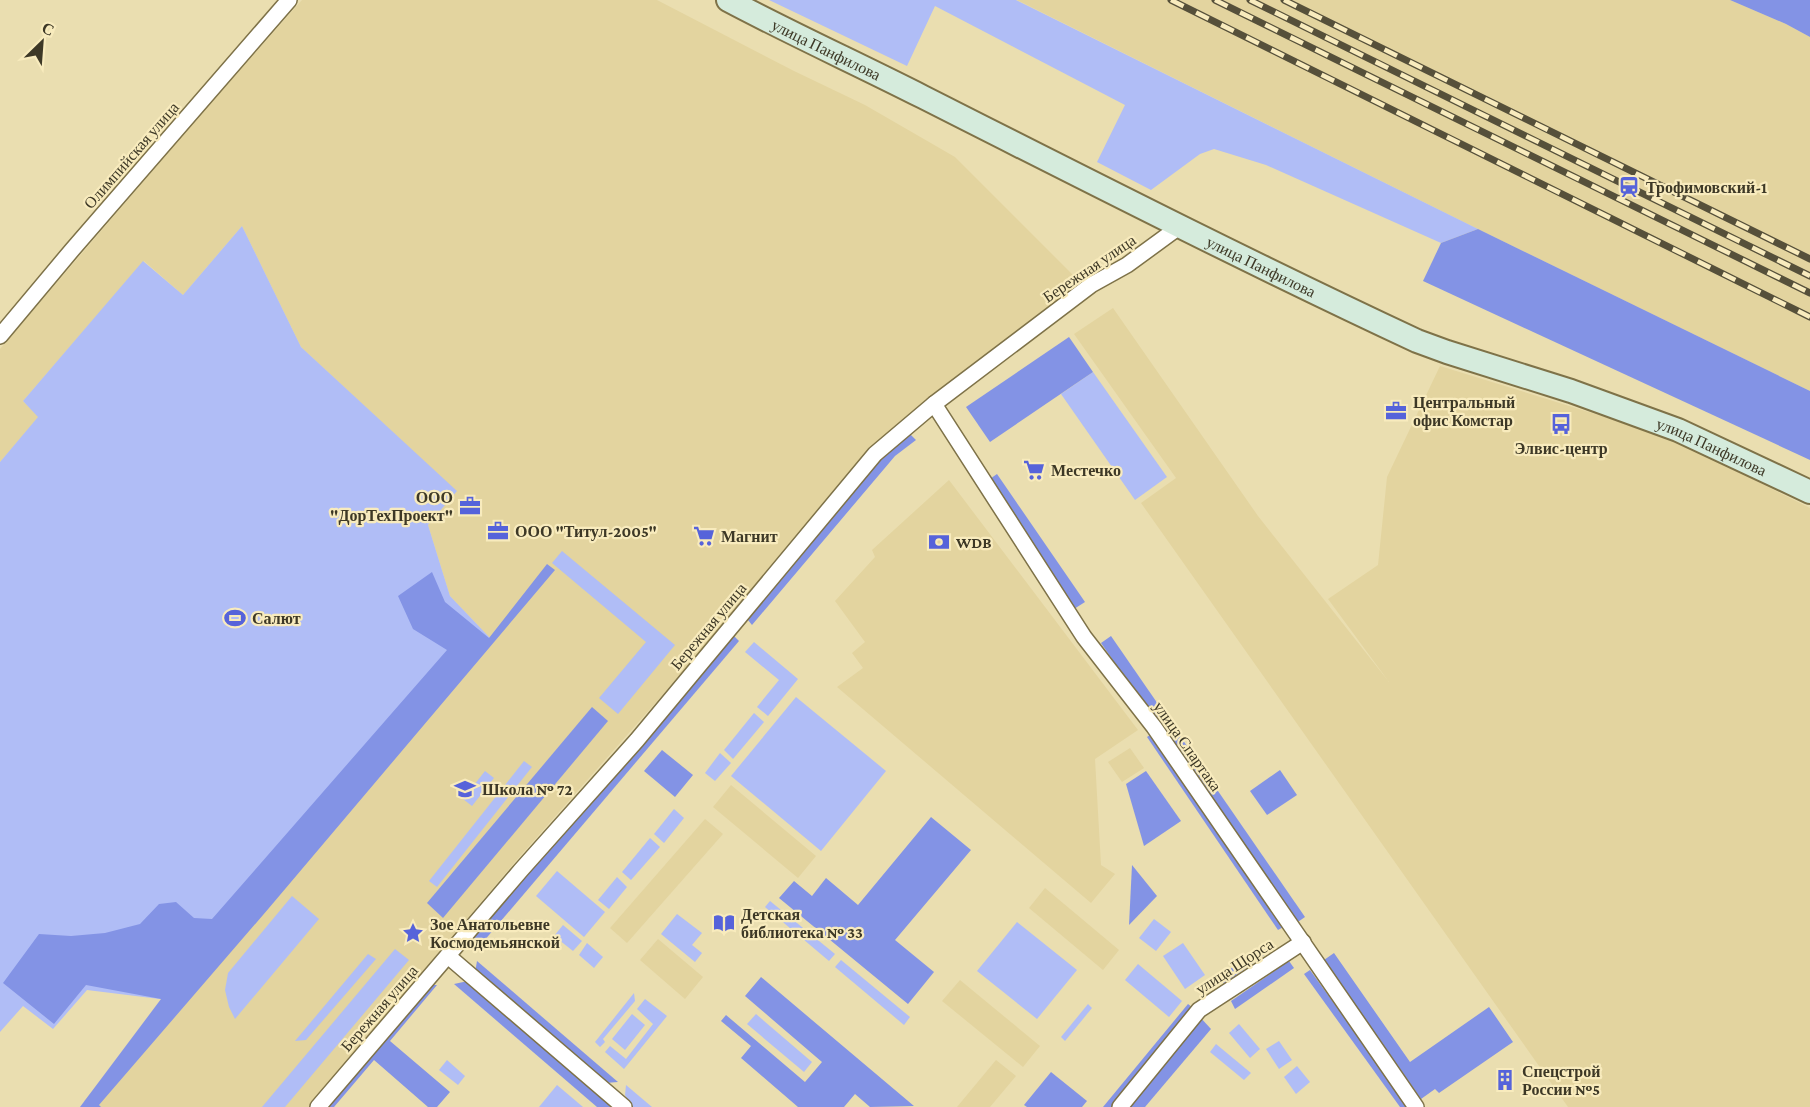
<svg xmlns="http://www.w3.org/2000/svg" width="1810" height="1107" font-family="'Crimson Pro',serif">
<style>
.built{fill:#e3d49f}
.green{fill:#b0bdf6}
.forest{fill:#8393e5}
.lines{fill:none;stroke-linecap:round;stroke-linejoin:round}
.minor-casing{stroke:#7e7248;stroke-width:18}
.secondary-casing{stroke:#7e7248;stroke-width:26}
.minor{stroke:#fff;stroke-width:15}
.secondary{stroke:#d5ebdc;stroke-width:22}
.rail-casing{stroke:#56503a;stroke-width:7}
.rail{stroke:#f8ebbd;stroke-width:4.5;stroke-dasharray:14;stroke-linecap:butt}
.labels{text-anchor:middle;stroke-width:4.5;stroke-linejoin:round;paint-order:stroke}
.street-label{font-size:16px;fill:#3d3826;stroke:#f8ebbd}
.poi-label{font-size:16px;font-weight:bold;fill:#3d3826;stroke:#f8ebbd;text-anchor:start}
</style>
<rect width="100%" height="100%" fill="#eadeb0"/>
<g class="built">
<polygon points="302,0 657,0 794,71 865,105 955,157 1083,285 938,391 875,446 696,657 514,863 309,1107 86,1107 84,1101 168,1000 492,640 450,596 428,525 456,491 301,347 242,226 183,295 144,261 23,401 39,417 0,462 0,349 203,112"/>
<polygon points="1017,0 1730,0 1786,24 1810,37 1810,391 1478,229"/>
<polygon points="1113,308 1258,516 1389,682 1328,599 1378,565 1387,477 1440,366 1650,431 1677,441 1810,508 1810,1107 1568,1107 1141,503 1176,478 1074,334"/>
<polygon points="949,480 1138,730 1095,759 1101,865 1115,874 1091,903 837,687 863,668 852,653 865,642 835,601 875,557 872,550"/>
<polygon points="1130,748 1144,768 1122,782 1108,762"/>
<polygon points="731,785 816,856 798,878 713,807"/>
<polygon points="705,819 723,834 627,943 610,928"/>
<polygon points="1045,888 1119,950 1103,970 1029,908"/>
<polygon points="658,939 703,977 685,999 640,960"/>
<polygon points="960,980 1040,1046 1023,1067 942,1001"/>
<polygon points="996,1060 1016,1076 990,1107 957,1107"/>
</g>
<g class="green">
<polygon points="769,0 1016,0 1478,229 1441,243 1266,165 1214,149 1200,154 1151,190 1097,162 1125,105 935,6 907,66"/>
<polygon points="242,226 301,347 457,491 428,525 450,596 492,640 168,1000 87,990 53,1029 23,1006 0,1032 0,462 38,417 23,401 143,261 183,295"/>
<polygon points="1093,372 1167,477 1135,500 1061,394"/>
<polygon points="562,551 675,645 618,714 599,698 646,642 552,563"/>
<polygon points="754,642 798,679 768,716 757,707 779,680 745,652"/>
<polygon points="796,697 886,771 821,851 731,776"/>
<polygon points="754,713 764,722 733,759 724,750"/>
<polygon points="720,753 731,763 715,781 705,773"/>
<polygon points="524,761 532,767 437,887 429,881"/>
<polygon points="485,771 494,778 472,806 463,799"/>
<polygon points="674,809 684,818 664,843 654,834"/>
<polygon points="650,838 660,847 631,880 622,872"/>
<polygon points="557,871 605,912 584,937 536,896"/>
<polygon points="617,877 627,887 609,909 598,900"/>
<polygon points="292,896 319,919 235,1019 229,1007 225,990 228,973"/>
<polygon points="770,901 835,954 829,961 765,907"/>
<polygon points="677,914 702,933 692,945 702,953 695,962 661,934"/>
<polygon points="1154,919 1171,932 1156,951 1139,938"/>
<polygon points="1017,922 1077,970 1037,1019 977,971"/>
<polygon points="563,925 582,941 573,951 554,936"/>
<polygon points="587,943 603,957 594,968 579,955"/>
<polygon points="1183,943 1205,975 1185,989 1163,956"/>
<polygon points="395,949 409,960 285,1107 262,1107"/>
<polygon points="368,954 376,959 306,1040 295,1041"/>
<polygon points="841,960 910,1017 904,1025 835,967"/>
<polygon points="1138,964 1182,1001 1169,1017 1125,980"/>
<polygon points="634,993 635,1001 603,1039 605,1042 600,1047 595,1042"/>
<polygon points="645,999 667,1016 624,1069 605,1052 610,1046 626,1059 653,1024 637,1009"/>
<polygon points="1088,1004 1092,1008 1065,1041 1061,1037"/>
<polygon points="632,1014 645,1025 625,1050 612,1039"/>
<polygon points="756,1014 812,1062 804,1072 747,1024"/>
<polygon points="1239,1024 1260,1049 1250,1058 1229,1033"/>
<polygon points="1279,1041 1292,1060 1279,1069 1266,1049"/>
<polygon points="1216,1044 1251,1073 1244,1080 1210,1052"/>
<polygon points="447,1060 465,1076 458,1085 439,1070"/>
<polygon points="1297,1066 1310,1082 1296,1094 1284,1077"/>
<polygon points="557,1085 583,1107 539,1107"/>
<polygon points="626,1085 652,1107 632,1107 625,1095"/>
</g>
<g class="forest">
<polygon points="1730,0 1810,0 1810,37 1786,24"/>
<polygon points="1478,229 1810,391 1810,460 1423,281 1441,243"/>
<polygon points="1069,337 1093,372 990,442 966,407"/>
<polygon points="909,433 916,440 895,456 752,625 748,620 879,461"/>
<polygon points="997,474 1085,602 1074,609 987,481"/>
<polygon points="547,564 555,570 269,908 99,1105 101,1107 80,1107 161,999 86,985 54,1024 3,983 39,934 71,936 105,933 140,924 159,904 176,902 194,918 212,919 447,650 413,629 398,596 432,572 445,602 489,638"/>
<polygon points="732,634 739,641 478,948 466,939"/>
<polygon points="1111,636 1305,917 1295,924 1101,643"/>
<polygon points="592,707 608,721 443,918 427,903"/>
<polygon points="1153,733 1285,926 1278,930 1147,737"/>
<polygon points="662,750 693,775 675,797 644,771"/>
<polygon points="1280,770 1297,795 1267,815 1250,791"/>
<polygon points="1146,771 1181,821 1144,846 1126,784"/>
<polygon points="931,817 971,850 895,940 934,972 908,1004 779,898 794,881 812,896 826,878 858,905"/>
<polygon points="1132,865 1157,896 1129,925"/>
<polygon points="1269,941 1274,948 1224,984 1219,977"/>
<polygon points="1334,953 1410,1062 1489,1007 1513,1042 1439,1093 1435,1089 1421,1099 1324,960"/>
<polygon points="477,961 618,1082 605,1083 475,973"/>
<polygon points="1289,961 1294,968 1235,1009 1231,1001"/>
<polygon points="1310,970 1409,1107 1400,1107 1304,974"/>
<polygon points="761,977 914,1106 870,1107 855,1094 844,1107 798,1107 741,1058 751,1046 721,1021 726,1015 805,1082 822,1062 745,996"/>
<polygon points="468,981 614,1107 597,1107 454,984"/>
<polygon points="428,985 437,985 390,1041 450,1092 437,1107 428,1107 374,1060 334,1107 327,1107"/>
<polygon points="1188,1004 1197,1011 1118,1107 1103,1107"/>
<polygon points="1199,1016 1211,1029 1145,1107 1126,1107"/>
<polygon points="1051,1072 1087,1101 1082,1107 1027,1107 1024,1105"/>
</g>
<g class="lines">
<defs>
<g id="minor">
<polyline points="0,336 72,250 289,0"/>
<polyline points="934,404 1084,637 1154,727 1416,1107"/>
<polyline points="448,956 624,1107"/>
<polyline points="318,1107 521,870 637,740 875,454 934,404 1091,285 1127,265 1179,227"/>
<polyline points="1120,1107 1199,1010 1303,942"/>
</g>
<g id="secondary">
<path id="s1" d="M728,0C792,34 858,64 923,97C1087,180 1250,263 1417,341L1447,352L1571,391L1678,430L1810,492"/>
</g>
</defs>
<use href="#minor" class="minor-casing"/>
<use href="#secondary" class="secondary-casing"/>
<use href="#minor" class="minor"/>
<use href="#secondary" class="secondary"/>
<defs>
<g id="rail">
<polyline points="1171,0 1810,317"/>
<polyline points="1215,0 1810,293"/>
<polyline points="1250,0 1810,276"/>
<polyline points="1284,0 1810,259"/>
</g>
</defs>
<use href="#rail" class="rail-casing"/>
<use href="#rail" class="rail"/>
</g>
<defs>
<symbol id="station-bare" viewBox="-9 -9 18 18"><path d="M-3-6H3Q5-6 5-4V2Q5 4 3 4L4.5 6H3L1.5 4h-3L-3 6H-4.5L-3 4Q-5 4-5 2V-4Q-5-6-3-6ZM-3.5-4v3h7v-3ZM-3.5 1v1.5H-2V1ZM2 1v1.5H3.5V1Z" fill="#5663da" stroke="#f8ebbd" stroke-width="2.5" paint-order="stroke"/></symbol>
<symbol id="office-bare" viewBox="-9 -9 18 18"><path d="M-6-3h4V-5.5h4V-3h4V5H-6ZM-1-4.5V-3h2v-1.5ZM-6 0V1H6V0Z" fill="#5663da" stroke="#f8ebbd" stroke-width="2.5" paint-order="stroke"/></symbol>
<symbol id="bus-bare" viewBox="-9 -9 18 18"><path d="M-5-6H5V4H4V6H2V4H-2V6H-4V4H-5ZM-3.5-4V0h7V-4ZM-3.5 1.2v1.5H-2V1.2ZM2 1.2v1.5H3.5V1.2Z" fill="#5663da" stroke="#f8ebbd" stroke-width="2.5" paint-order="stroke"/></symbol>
<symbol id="supermarket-bare" viewBox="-9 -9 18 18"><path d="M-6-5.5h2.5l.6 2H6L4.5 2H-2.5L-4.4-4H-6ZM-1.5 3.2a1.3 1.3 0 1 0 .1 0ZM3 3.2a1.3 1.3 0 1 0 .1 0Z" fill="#5663da" stroke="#f8ebbd" stroke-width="2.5" paint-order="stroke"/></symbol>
<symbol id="bank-bare" viewBox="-9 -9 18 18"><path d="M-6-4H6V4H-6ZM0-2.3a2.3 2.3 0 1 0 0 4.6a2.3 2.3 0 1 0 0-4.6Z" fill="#5663da" stroke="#f8ebbd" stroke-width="2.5" paint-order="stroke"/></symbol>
<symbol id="stadium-bare" viewBox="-9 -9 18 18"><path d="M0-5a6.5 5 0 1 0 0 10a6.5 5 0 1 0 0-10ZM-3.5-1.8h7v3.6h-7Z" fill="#5663da" stroke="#f8ebbd" stroke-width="2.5" paint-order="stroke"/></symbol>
<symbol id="school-bare" viewBox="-9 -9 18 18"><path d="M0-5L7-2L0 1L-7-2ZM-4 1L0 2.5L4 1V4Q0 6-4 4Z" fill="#5663da" stroke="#f8ebbd" stroke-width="2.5" paint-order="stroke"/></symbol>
<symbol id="library-bare" viewBox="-9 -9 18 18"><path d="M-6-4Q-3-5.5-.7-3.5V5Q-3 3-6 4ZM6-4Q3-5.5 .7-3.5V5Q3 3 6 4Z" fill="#5663da" stroke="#f8ebbd" stroke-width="2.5" paint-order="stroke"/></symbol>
<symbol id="sight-bare" viewBox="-9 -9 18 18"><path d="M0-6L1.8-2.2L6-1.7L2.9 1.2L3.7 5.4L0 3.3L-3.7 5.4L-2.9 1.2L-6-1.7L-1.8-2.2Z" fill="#5663da" stroke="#f8ebbd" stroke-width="2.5" paint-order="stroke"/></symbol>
<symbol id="building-bare" viewBox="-9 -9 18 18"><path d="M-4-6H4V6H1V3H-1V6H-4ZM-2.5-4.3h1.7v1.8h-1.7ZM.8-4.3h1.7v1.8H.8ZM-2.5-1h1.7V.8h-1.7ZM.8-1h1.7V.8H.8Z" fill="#5663da" stroke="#f8ebbd" stroke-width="2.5" paint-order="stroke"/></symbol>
</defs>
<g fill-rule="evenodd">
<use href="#station-bare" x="1614" y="172" width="30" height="30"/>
<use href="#office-bare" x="1381" y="396" width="30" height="30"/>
<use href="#bus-bare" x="1546" y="409" width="30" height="30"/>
<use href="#supermarket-bare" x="1019" y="455" width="30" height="30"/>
<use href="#office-bare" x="455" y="491" width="30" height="30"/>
<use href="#office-bare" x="483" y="516" width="30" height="30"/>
<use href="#supermarket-bare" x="689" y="521" width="30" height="30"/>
<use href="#bank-bare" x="924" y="527" width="30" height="30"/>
<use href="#stadium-bare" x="220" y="603" width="30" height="30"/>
<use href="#school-bare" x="450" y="774" width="30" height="30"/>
<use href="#library-bare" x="709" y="908" width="30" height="30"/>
<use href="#sight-bare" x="398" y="918" width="30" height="30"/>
<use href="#building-bare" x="1490" y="1065" width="30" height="30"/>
</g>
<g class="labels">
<g class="street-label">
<text dy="6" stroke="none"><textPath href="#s1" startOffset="110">улица Панфилова</textPath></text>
<text transform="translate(131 155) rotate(-49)" y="6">Олимпийская улица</text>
<text dy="6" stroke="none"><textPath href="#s1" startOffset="596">улица Панфилова</textPath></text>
<text transform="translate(1089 268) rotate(-34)" y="6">Бережная улица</text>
<text dy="6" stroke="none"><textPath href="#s1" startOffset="1082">улица Панфилова</textPath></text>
<text transform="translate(708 626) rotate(-50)" y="6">Бережная улица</text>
<text transform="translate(1188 746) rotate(55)" y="6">улица Спартака</text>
<text transform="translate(1234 966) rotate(-33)" y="6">улица Щорса</text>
<text transform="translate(379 1008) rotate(-49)" y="6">Бережная улица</text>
</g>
<g class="poi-label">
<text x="1646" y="193">Трофимовский-1</text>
<text x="1413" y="408">Центральный<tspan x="1413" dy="18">офис Комстар</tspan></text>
<text x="1561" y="454" text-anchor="middle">Элвис-центр</text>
<text x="1051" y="476">Местечко</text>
<text x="453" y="503" text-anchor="end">ООО<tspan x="453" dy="18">"ДорТехПроект"</tspan></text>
<text x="515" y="537">ООО "Титул-2005"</text>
<text x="721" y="542">Магнит</text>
<text x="956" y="548">WDB</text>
<text x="252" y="624">Салют</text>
<text x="482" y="795">Школа № 72</text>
<text x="741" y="920">Детская<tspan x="741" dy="18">библиотека № 33</tspan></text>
<text x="430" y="930">Зое Анатольевне<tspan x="430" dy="18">Космодемьянской</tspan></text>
<text x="1522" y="1077">Спецстрой<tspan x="1522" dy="18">России №5</tspan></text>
</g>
</g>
<g transform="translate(42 42) rotate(25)" stroke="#f8ebbd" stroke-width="4.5" paint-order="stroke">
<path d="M0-4.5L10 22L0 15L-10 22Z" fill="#3d3826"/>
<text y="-9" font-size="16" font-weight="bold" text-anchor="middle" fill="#3d3826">С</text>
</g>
</svg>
